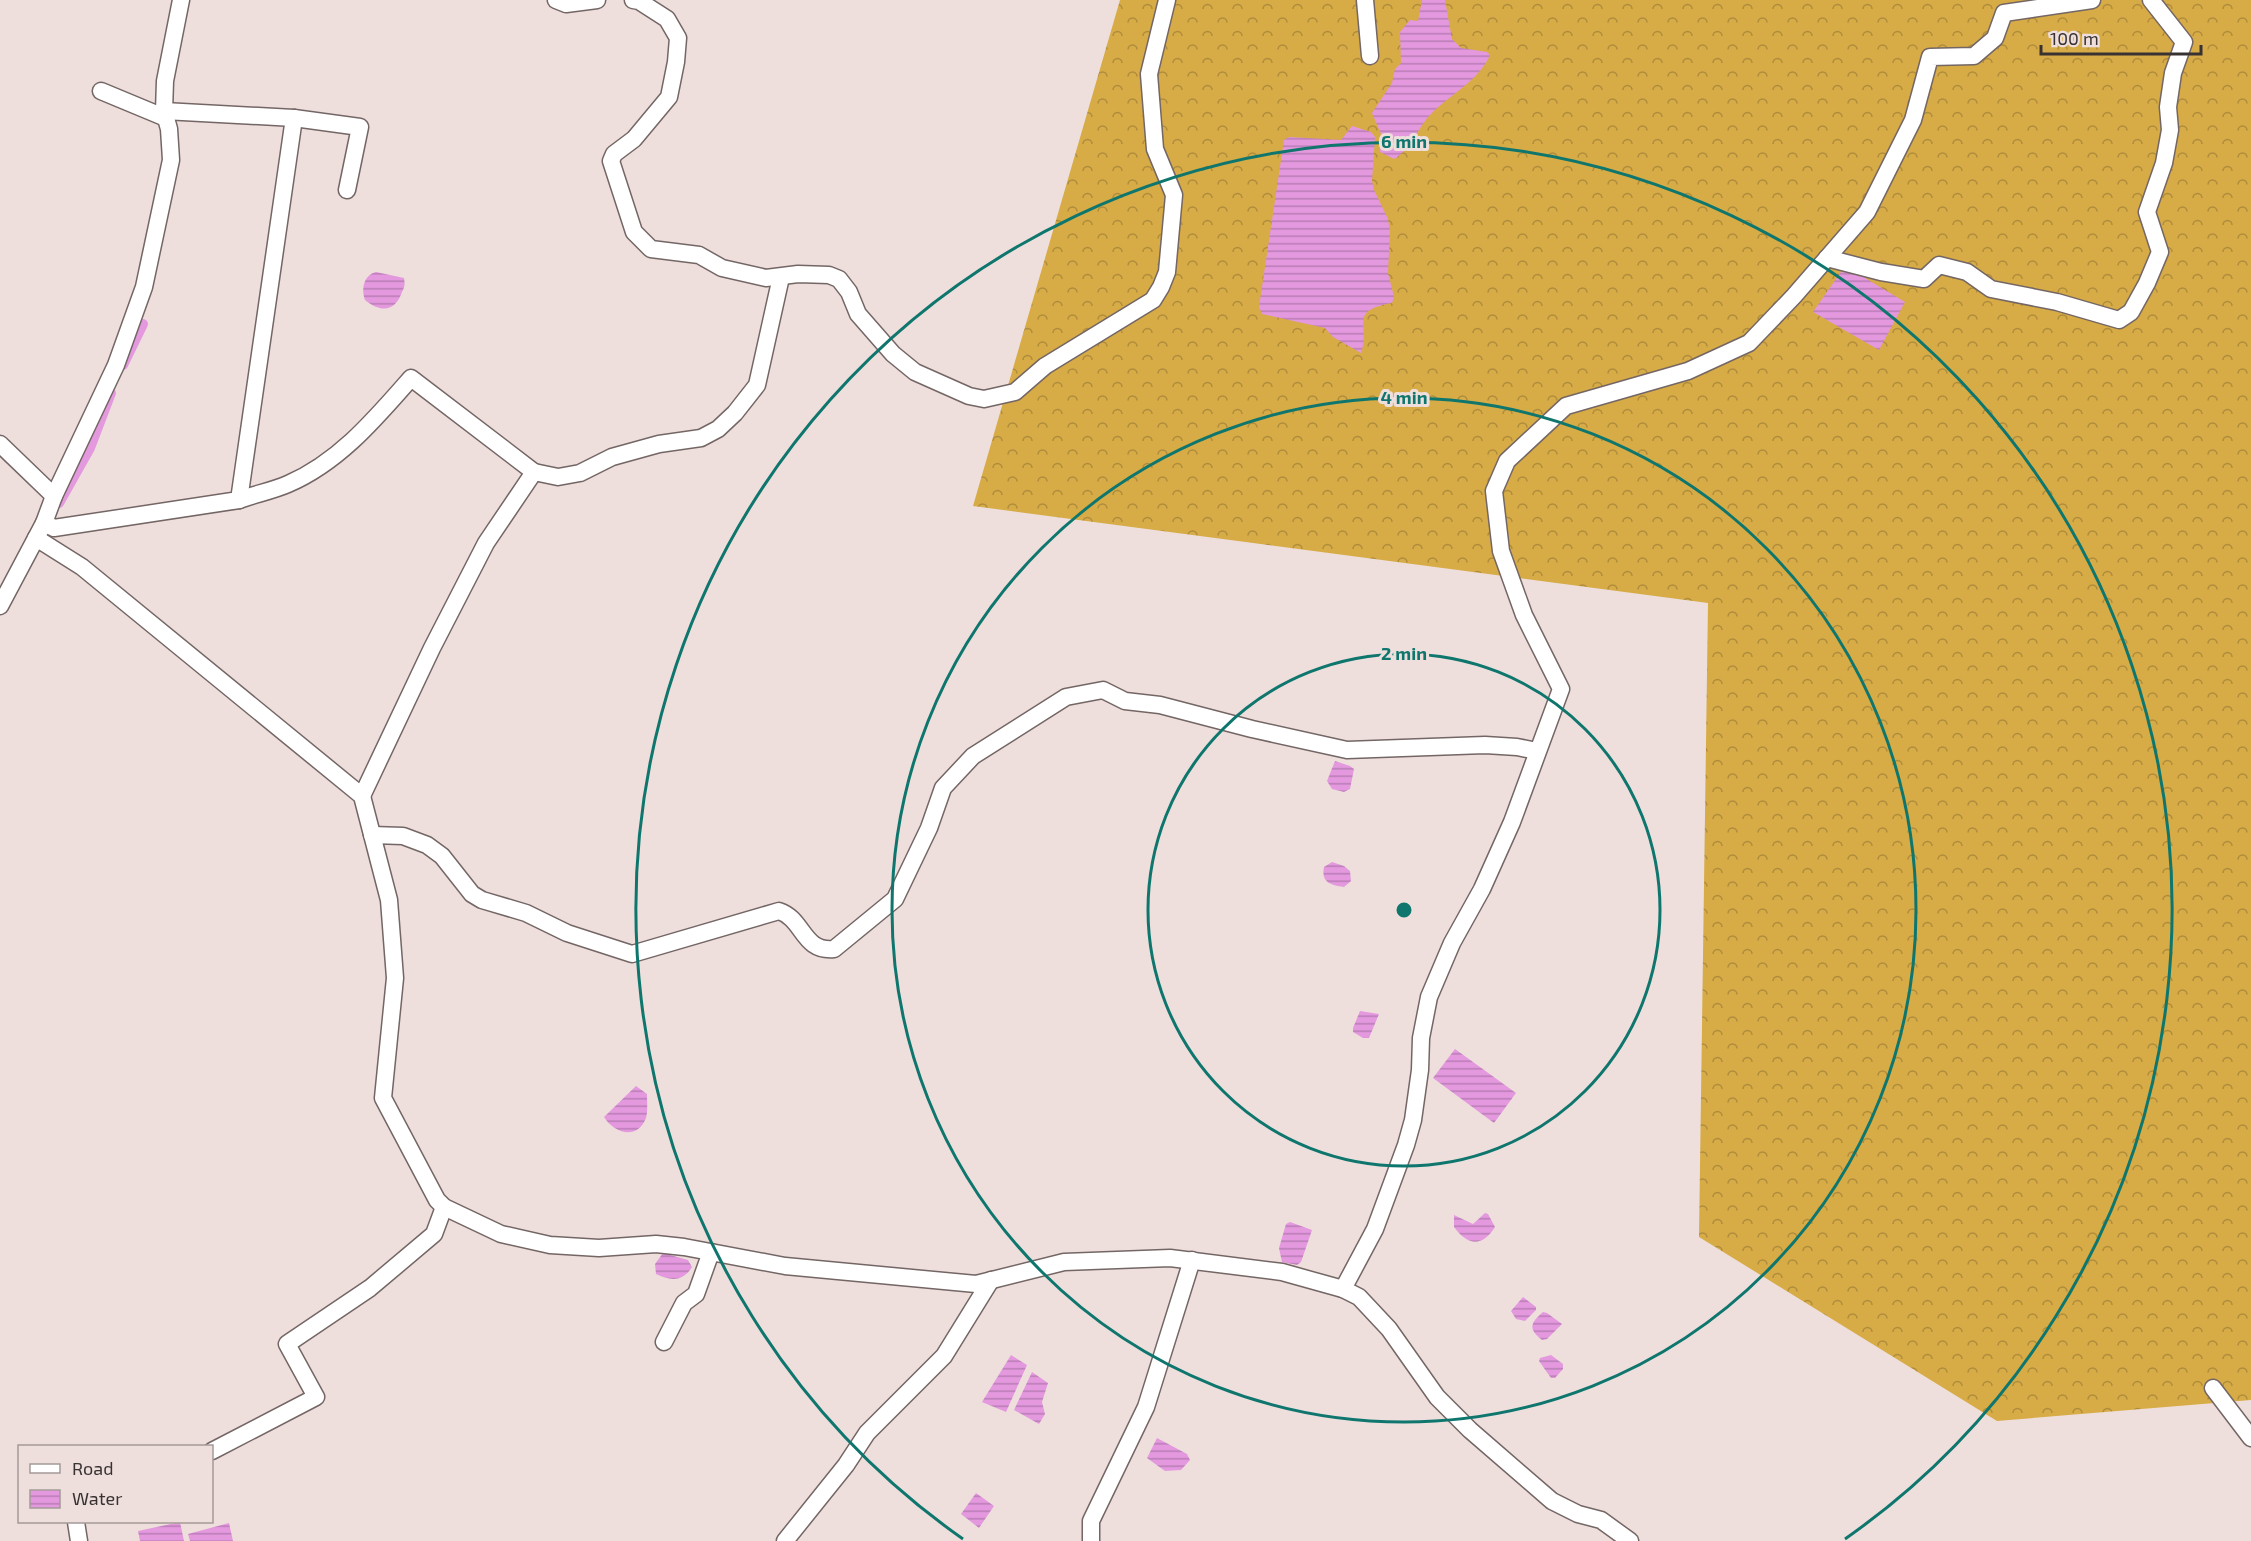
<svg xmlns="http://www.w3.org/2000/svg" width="2251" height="1541" font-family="'Exo 2',sans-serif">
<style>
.forest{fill:url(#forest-crowns)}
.water{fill:url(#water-rules)}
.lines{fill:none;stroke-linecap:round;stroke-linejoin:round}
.canal{stroke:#e498de;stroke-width:10}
.minor-casing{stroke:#736664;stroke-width:19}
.minor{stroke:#fff;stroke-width:16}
.ring{fill:none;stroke:#0f766e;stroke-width:3}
.centre{fill:#0f766e;stroke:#eedfdd;stroke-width:3}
.ring-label{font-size:18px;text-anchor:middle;font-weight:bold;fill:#0f766e;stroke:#eedfdd;stroke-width:6;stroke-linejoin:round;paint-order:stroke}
</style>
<defs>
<pattern id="forest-crowns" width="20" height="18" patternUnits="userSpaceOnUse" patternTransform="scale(1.5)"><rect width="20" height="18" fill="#d7ab46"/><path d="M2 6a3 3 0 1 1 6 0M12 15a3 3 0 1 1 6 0" fill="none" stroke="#af8c3b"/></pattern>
<pattern id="water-rules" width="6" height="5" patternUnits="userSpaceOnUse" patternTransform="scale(1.5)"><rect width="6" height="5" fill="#e498de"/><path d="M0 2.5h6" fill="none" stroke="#ba7db5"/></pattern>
</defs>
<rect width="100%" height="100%" fill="#eedfdd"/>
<polygon class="forest" points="1120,0 2251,0 2251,1400 1997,1421 1699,1237 1708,603 973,506"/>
<g class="water">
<path d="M1422,0H1445L1452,39L1461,48L1487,52L1490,55C1478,82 1450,94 1430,115C1418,128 1410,150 1394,159L1380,152L1381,134L1372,113L1392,83L1395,69L1401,63L1400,32L1410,20L1418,21Z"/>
<path d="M1352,126L1371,132L1375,137L1372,181L1374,190L1388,219L1390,232L1388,273L1394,297L1392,303C1347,311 1371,325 1361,353L1333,337L1325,328L1262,314L1259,307L1284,140L1289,137L1341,140Z"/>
<polygon points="1845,266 1905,302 1879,350 1813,312"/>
<path d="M376,272L404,278C405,284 405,286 402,292C395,312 381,313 365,300C361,288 364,275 376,272Z"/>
<polygon points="1335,761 1350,766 1354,769 1350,789 1344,792 1332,789 1327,781"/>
<path d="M1332,862L1344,866L1350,871L1351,881L1344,887C1330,885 1321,882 1324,867Z"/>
<polygon points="1360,1011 1379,1014 1369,1038 1363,1038 1353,1032 1353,1028"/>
<polygon points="1455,1049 1516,1093 1494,1123 1433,1078"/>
<path d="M636,1086L647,1094C647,1101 648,1112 646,1118C637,1141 614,1133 604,1117Z"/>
<path d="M1485,1213L1488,1214L1495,1227C1482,1248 1467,1245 1454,1227V1215L1473,1224Z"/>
<polygon points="1290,1222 1312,1230 1301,1262 1297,1265 1282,1262 1279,1248 1286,1224"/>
<path d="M663,1253L688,1260L692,1267C683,1282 670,1281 656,1274L655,1264Z"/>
<polygon points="1523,1297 1536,1307 1536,1310 1525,1321 1516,1319 1511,1311"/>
<path d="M1543,1312L1547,1313L1562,1324L1547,1339L1542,1340C1528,1329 1530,1323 1543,1312Z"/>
<polygon points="1011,1355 1027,1365 1006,1412 982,1402"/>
<polygon points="1551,1355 1563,1364 1563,1369 1555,1378 1551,1378 1539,1361 1540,1358"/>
<polygon points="1032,1372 1048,1383 1042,1402 1045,1414 1039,1424 1014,1410"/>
<polygon points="1157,1438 1187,1454 1190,1460 1181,1470 1165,1471 1147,1458"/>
<polygon points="976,1493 994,1506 979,1528 961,1514"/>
<polygon points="180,1522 184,1541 140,1541 138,1531"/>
<polygon points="229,1523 233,1541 190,1541 188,1534"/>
</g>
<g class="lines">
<g class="canal">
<polyline points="123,365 143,324"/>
<polyline points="59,503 90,448 111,393"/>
</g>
<defs>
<g id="minor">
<polyline points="556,0 566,4 597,0"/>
<polyline points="633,0 639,1 667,19 678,38 676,62 669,97 634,139 614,154 611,161 634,232 651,249 699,255 722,268 766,278 798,274 829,275 839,279 849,292 858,314 893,354 915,372 969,396 984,399 1015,392 1045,366 1153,300 1161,287 1167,272 1174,195 1155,149 1149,74 1167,0"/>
<polyline points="1365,0 1370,56"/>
<polyline points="101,91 166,118"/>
<polyline points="164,111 294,118 360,127 347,190"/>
<polyline points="1827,258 1881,272 1924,279 1939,265 1967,272 1991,289 2057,302 2119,320 2131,312 2147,283 2160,252 2147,212 2164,163 2170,130 2168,107 2173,73 2184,42 2151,0"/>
<polyline points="0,444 54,496"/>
<path d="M239,500C255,494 272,491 288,484C339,462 375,419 411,378L534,472"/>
<polyline points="44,523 54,528 239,500 294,118"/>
<polyline points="36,538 82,567 362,796 389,900 395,978 383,1098 437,1200 444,1207 501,1234 550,1245 599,1248 656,1244 684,1247 785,1266 976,1284 1064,1262 1170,1258 1282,1272 1343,1289 1359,1297 1389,1329 1437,1397 1470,1430 1552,1501 1578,1514 1601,1520 1630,1541"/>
<polyline points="0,606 44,523 54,496 116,365 144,287 171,160 169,129 164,111 165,81 181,0"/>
<polyline points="362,796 432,648 486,543 534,472 558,477 580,473 612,457 659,444 701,438 718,429 735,413 757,385 781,277"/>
<path d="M372,835L403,836L427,845L442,856L472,894L482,900L526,913L567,933L632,954L779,911C804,919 802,952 834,949L895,899L929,828L943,788L973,756L1066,697L1103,690L1125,701L1160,705L1252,729L1347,750L1485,745L1517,747L1537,751"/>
<polyline points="1343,1289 1375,1229 1406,1145 1413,1120 1420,1070 1421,1038 1429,997 1452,943 1482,889 1512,822 1561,689 1524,615 1501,551 1494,491 1507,461 1566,406 1688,371 1749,343 1794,296 1867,212 1913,120 1930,57 1974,56 1995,38 2004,13 2092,0"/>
<polyline points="664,1342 684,1303 696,1294 711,1252"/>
<polyline points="2213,1388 2251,1438"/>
<polyline points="212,1451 316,1397 287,1344 370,1288 434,1234 444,1207"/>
<polyline points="76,1522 79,1541"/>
<polyline points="785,1541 846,1465 867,1433 944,1356 991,1280"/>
<polyline points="1091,1541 1091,1521 1146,1407 1192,1260"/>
</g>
</defs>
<use href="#minor" class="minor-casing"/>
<use href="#minor" class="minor"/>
</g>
<g class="ring">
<circle cx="1404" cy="910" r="256"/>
<circle cx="1404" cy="910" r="512"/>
<path d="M963 1539A768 768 0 1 1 1845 1539"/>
</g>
<circle cx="1404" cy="910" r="9" class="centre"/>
<g class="ring-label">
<text x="1404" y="148">6 min</text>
<text x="1404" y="404">4 min</text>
<text x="1404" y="660">2 min</text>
</g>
<rect x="18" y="1445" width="195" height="78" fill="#eedfdd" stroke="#a59a99" stroke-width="1.5"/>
<rect x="30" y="1464" width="30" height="9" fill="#ffffff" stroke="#a59a99" stroke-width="1.5"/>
<text x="72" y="1475" font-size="18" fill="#383332">Road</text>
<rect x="30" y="1490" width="30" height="18" fill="url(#water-rules)" stroke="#a59a99" stroke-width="1.5"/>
<text x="72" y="1505" font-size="18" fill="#383332">Water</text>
<path d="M2041 45v9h160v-9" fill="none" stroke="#383332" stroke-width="3"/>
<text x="2050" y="45" font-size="18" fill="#383332" stroke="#eedfdd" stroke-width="4.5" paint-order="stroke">100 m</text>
</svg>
